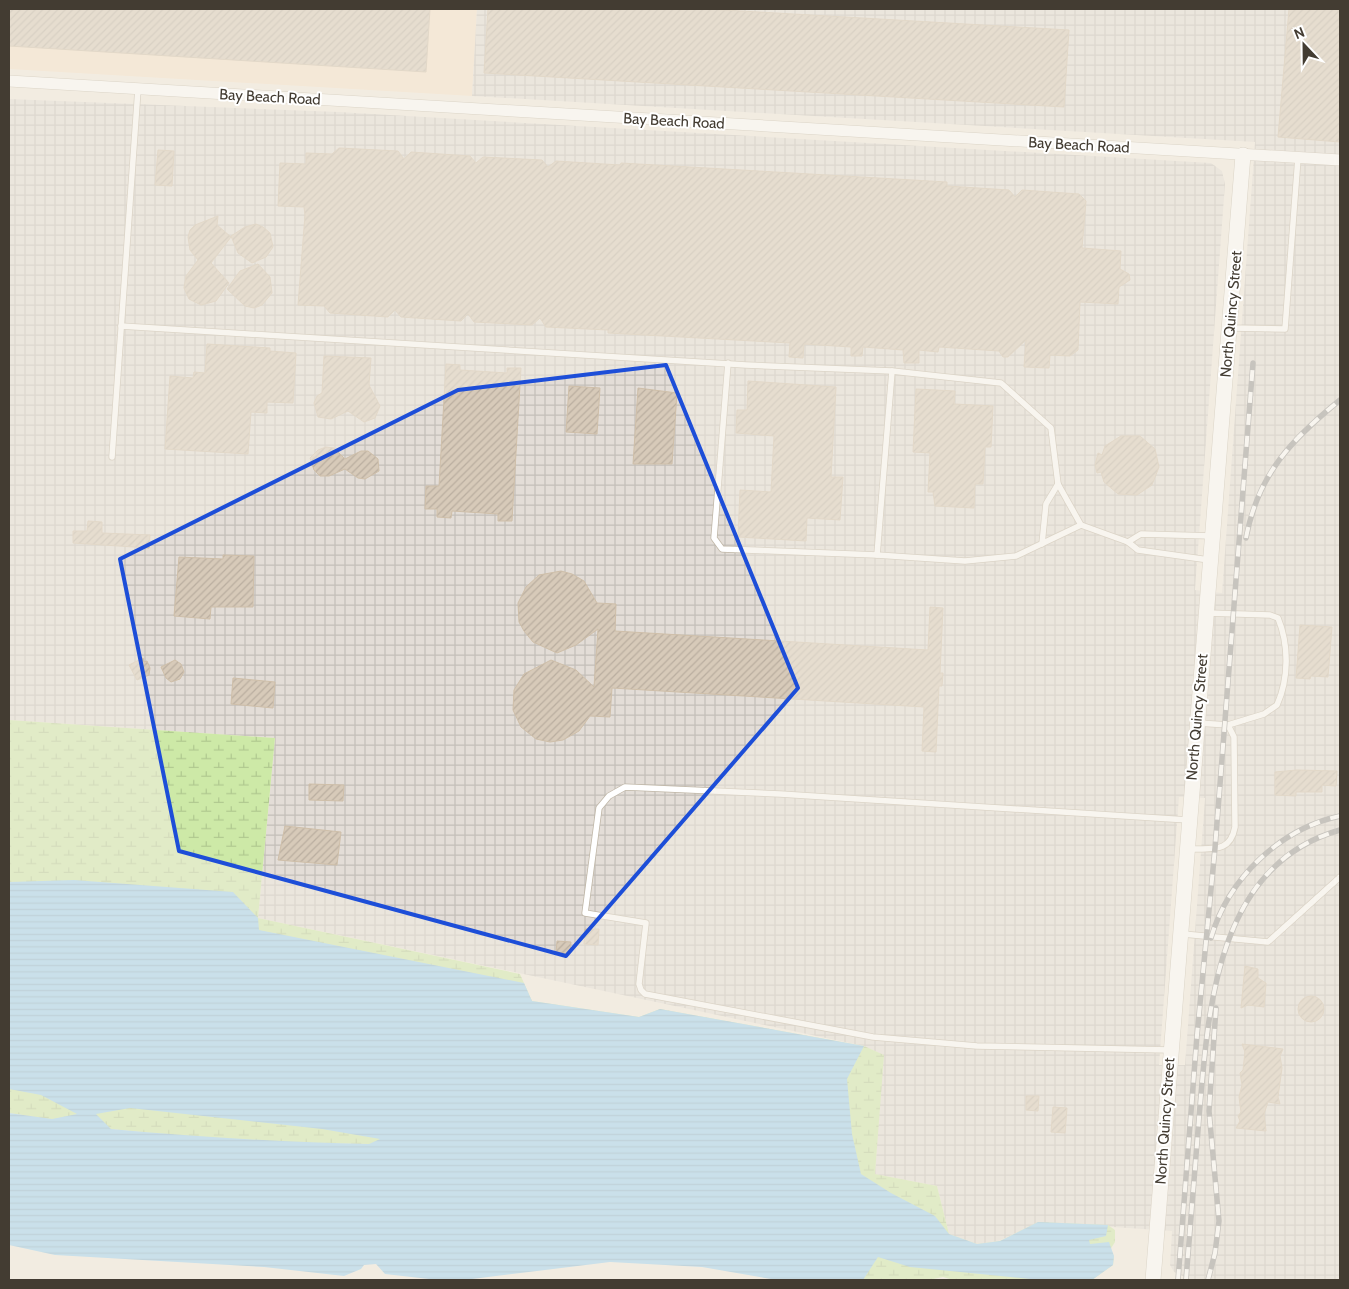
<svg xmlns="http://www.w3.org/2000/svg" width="1349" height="1289" font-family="Cabin,sans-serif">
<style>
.commercial{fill:#f6e2ca}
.industrial{fill:url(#industrial-grid);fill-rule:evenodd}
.wetland{fill:url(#wetland-marsh)}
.water{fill:url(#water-rules);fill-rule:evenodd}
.building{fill:url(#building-hatch);stroke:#cfbfa9}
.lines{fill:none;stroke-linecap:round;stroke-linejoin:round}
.service-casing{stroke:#c0b7a7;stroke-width:7}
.minor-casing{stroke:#c0b7a7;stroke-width:12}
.tertiary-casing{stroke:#c0b7a7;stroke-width:16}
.service{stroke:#fff;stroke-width:5.5}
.minor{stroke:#fff;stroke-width:11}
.tertiary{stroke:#fff;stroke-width:15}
.rail-casing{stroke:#939393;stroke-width:5.5}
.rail{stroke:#fff;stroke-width:4;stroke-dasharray:11;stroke-linecap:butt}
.marked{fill:none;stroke:#1d4ed8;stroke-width:4;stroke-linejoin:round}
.labels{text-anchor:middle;stroke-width:4;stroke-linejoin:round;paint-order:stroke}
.street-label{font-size:15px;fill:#433c32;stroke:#fff}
</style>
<defs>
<pattern id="industrial-grid" width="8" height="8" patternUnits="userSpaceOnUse" patternTransform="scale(1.25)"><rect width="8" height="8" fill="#e3ddd7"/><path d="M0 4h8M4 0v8" fill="none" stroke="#c4bfb9"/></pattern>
<pattern id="wetland-marsh" width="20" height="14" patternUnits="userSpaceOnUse" patternTransform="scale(1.25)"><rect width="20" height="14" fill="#cde9a7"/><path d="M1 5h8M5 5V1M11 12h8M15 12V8" fill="none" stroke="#b1c990"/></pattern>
<pattern id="water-rules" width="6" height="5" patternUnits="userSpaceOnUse" patternTransform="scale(1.25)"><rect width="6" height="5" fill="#99d1f3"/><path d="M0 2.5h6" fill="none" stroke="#85b4d1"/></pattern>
<pattern id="building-hatch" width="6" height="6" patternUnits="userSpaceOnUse" patternTransform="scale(1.25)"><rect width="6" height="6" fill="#d7cab9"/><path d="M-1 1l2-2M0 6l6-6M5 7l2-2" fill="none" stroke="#baaea0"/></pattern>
</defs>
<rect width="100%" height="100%" fill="#f2ece1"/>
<polygon class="commercial" points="9,9 477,9 472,96 9,69"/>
<path class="industrial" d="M477,9H1340V1280H1191L1174,1272L1170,1265L1172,1231L1039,1222L999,1241L977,1244L949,1234L937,1186L875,1174L883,1055L864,1046L258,918L275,738L9,720V99L339,112L1211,163L1222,171L1225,184L1195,590L1222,593L1255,142L472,96ZM1179,797L1205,798L1185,1065H1159Z"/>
<polygon class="wetland" points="9,720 275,738 258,918 520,974 532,1001 639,1017 660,1009 864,1046 884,1055 875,1174 937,1186 949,1234 977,1244 1000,1241 1038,1222 1108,1225 1115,1230 1115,1242 1110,1250 1114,1256 1113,1265 1092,1280 953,1280 943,1277 929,1280 772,1280 713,1192 369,1144 289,1143 181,1136 111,1129 9,1113"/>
<path class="water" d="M74,880L233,892L258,918L259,930L524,983L532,1001L639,1017L660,1009L864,1046L847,1079L852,1134L861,1174L891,1193L935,1216L949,1234L977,1244L1000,1241L1038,1222L1108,1225L1106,1236L1089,1240L1090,1244L1109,1242L1114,1256L1113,1265L1092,1280H1040L910,1267L878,1257L863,1280H777L702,1267L610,1262L464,1280H438L385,1274L376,1264L364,1265L361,1269L344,1276L264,1267L55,1255L9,1245V1113L52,1119L77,1114L41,1095L9,1089V882ZM130,1108L322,1129L380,1139L369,1144C283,1142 197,1137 111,1129L96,1114Z"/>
<g class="building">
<polygon points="9,9 430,9 426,72 9,46"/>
<polygon points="488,9 707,9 1069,30 1064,107 484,73"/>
<polygon points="1289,9 1340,9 1340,142 1278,137"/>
<polygon points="339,148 398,151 404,159 411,152 470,156 476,163 483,157 542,160 548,167 556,161 620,165 621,163 947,182 947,186 1009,190 1015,197 1022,190 1079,194 1086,201 1082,248 1121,251 1120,269 1129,274 1130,280 1119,287 1118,304 1080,302 1078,350 1070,356 1050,355 1049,368 1024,367 1026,340 1008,357 1003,357 999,351 939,347 938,352 919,350 919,363 904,363 903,350 863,347 862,356 851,356 851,347 804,344 803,358 789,357 790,343 608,333 608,330 546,327 540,318 532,325 474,322 468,314 461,321 401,317 395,310 388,317 330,313 324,306 298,305 305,215 304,207 278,206 280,163 306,164 306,153 332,154"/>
<polygon points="158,150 174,151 172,186 155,185"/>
<polygon points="218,216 217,225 231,237 211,263 229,283 216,301 201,305 189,299 184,288 186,276 198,260 190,250 188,237 190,230 195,225"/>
<polygon points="256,224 263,227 270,233 273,247 266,257 252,263 238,253 231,236 245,227"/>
<polygon points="258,264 270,277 272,293 262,305 254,308 245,306 227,289 240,271"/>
<polygon points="207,344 270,348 270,351 296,353 293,403 267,402 267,413 251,412 248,454 165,449 170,376 193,378 194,372 205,373"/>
<polygon points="324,356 371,358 369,385 380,406 375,418 364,422 348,411 331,419 318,417 314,403 317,396 322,393"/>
<polygon points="446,364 460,365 460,370 507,373 507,368 521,368 512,521 498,521 498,514 452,511 451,518 437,517 437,509 425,509 426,486 439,486"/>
<polygon points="748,381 836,387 831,477 843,477 840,520 807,518 806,541 738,537 740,490 771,492 774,436 736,433 737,410 747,410"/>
<polygon points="569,386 600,388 597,434 566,432"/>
<polygon points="638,388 677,393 672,464 633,464"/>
<polygon points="916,389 955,391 954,404 993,406 991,447 985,447 983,484 975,484 974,508 935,506 933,492 928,492 930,453 913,452"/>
<polygon points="1121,436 1140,436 1155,449 1159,467 1152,485 1137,495 1118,494 1104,482 1101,472 1097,473 1095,465 1098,453 1102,455 1105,446"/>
<polygon points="326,447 334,448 345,459 361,451 368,451 378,459 379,471 365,479 358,478 345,469 329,476 320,476 314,470 310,458 318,450"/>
<polygon points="88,521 102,522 102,533 150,535 149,548 73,543 73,531 87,531"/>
<polygon points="223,555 254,556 253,607 211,607 210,619 174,616 179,557 223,559"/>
<polygon points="561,571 572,574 584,581 597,603 616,604 615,631 928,650 930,607 943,608 940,673 943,673 942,686 939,686 936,752 922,751 924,707 612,688 610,717 590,716 579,731 563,740 550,742 536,739 521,727 513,710 514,690 524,674 551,660 576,670 594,687 598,629 576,645 557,653 533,642 524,631 519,622 518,603 526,587 539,575"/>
<polygon points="1300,625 1332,627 1328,677 1311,676 1310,679 1296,678"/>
<polygon points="143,658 144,662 147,661 150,668 149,675 137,680 129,665"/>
<polygon points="175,660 181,664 184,672 180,679 171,682 166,678 161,667"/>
<polygon points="233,678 275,682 273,708 231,704"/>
<polygon points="1297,770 1337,771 1336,786 1322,785 1322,792 1296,792 1296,796 1275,795 1275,772"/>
<polygon points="309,784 344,785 343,801 309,800"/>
<polygon points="285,826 341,832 337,865 278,860"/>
<polygon points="585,929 599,929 598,945 584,944"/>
<polygon points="557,941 571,942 570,954 556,953"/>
<polygon points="1245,966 1258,969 1258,978 1266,983 1264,1007 1248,1005 1241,1008"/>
<circle cx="1311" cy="1009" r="13"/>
<polygon points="1242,1044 1283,1049 1280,1056 1282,1068 1278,1097 1280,1104 1268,1102 1264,1114 1266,1131 1236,1128 1240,1121 1238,1116 1241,1112 1239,1097 1242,1085 1240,1073 1243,1070 1245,1052"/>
<polygon points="1026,1096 1039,1096 1038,1111 1026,1110"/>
<polygon points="1053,1107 1067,1108 1065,1133 1051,1132"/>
</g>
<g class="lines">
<defs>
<g id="service">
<polyline points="121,326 746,365 892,371 1001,383 1051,428 1058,484 1081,525 1128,542"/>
<polyline points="1231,328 1285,329 1298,158"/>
<polyline points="728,363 714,538 722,549 877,555 892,371"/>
<polyline points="112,457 138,89"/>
<polyline points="1042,544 1046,504 1058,484"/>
<polyline points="877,555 965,561 1016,556 1081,525"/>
<polyline points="1209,560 1138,550 1128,542 1141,534 1212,536"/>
<path d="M1207,613L1270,615L1278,618C1289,645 1289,678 1277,705L1264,714L1228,725"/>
<path d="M1189,849C1211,848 1230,854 1235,827L1234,737L1228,725L1198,723"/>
<polyline points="1183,934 1268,942 1340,877"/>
<polyline points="1170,1050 977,1046 873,1037 645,994 641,990 639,984 646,923 585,913 599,808 609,796 625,787 780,794 1188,820"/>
</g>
<polyline id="minor" points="9,81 1340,160"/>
<polyline id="tertiary" points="1153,1280 1243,155"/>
</defs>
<use href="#service" class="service-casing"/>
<use href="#minor" class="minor-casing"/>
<use href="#tertiary" class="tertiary-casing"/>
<use href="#service" class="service"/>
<use href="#minor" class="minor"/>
<use href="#tertiary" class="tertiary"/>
<defs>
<g id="rail">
<path d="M1246,538C1258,474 1292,439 1340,400"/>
<path d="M1211,938C1228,879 1279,829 1340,816"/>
<polyline points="1178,1280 1197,1035 1215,848 1253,363"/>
<path d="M1186,1280C1190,1226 1195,1172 1199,1118C1208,1012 1215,865 1340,830"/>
<polyline points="1208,1280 1215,1253 1219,1221 1209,1111 1216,1008"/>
</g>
</defs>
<use href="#rail" class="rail-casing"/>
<use href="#rail" class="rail"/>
</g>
<path d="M0 0H1349V1289H0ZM666,365L798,688L566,956L179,851L120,559L458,390Z" fill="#f2ece1" fill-opacity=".55" fill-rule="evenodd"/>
<path class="marked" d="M666,365L798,688L566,956L179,851L120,559L458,390Z"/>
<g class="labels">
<g class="street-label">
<text transform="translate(270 97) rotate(3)" y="5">Bay Beach Road</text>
<text transform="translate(674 121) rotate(3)" y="5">Bay Beach Road</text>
<text transform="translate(1079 145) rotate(3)" y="5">Bay Beach Road</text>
<text transform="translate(1231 314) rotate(-85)" y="5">North Quincy Street</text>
<text transform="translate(1197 717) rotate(-85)" y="5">North Quincy Street</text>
<text transform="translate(1165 1121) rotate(-86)" y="5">North Quincy Street</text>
</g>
</g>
<rect width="1349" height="1289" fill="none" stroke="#433c32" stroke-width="20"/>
<g transform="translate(1304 45) rotate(338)" stroke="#ffffff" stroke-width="4" paint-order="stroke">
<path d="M0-4L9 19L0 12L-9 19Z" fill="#433c32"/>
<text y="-8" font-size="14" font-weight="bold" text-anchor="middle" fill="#433c32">N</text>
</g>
</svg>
